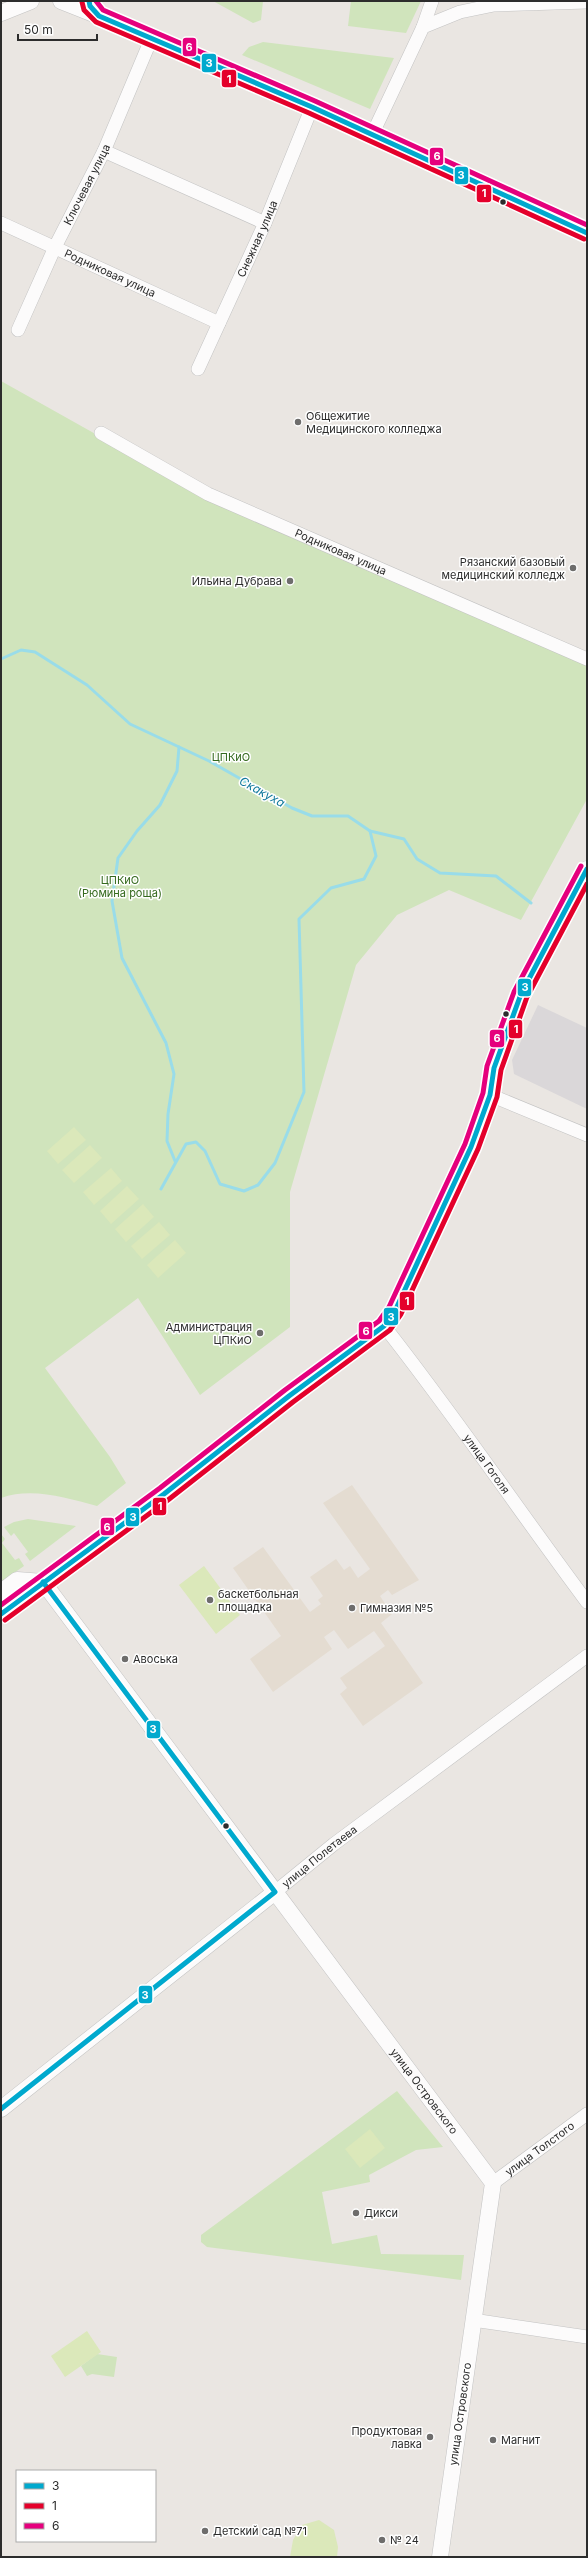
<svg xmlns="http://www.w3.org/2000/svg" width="588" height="2558" font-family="Inter,sans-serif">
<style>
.industrial{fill:#dad7d9}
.education{fill:#e4dcd1}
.green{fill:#d0e4bc}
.pitch{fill:#dbe8ba}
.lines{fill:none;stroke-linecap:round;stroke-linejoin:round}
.stream{stroke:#99dce9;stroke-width:3}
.minor-casing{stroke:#c3c3c3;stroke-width:14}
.tertiary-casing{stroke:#c3c3c3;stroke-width:17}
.minor{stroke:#fcfbfb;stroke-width:13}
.tertiary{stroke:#fcfbfb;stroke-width:16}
.bus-1-casing{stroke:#fff;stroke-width:8}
.bus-2-casing{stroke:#fff;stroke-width:8}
.bus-3-casing{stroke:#fff;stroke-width:8}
.bus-1{stroke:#00a9ce;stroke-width:5}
.bus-2{stroke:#e4002b;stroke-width:5}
.bus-3{stroke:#e5007d;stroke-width:5}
.bus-dot{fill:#2c2c2c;stroke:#fff;stroke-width:1.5}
.poi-dot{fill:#6e6d6c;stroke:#fff;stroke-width:1.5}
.labels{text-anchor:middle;stroke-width:3;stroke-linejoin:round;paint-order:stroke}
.street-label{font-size:11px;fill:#2c2c2c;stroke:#fff}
.poi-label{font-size:11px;fill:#2c2c2c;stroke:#fff;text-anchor:start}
.park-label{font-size:11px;fill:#34691d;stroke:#fff}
.water-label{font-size:12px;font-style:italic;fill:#11799c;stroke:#fff}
.line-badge{stroke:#fff;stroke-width:1.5}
.badge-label{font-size:11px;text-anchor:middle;font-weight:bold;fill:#fff}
</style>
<rect width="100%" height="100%" fill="#eae6e2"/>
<polygon class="industrial" points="538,1005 587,1028 587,1109 514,1074 512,1060"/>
<polygon class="education" points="352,1485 419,1580 392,1595 388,1590 380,1596 392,1614 381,1623 423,1683 363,1726 340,1694 347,1688 340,1678 385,1646 374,1631 348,1649 334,1630 324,1637 332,1649 273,1692 250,1659 281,1636 233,1568 263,1547 310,1612 321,1604 318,1600 323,1596 310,1577 336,1559 344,1570 350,1566 358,1578 370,1569 323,1503"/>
<g class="green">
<polygon points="213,1 263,1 261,20 253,23"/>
<polygon points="351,1 421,1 406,33 348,26"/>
<polygon points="263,42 394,58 370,109 242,55 249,47"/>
<path d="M1,381L206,496L587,663V799L521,920L449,890L397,915L356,965L290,1192V1327L200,1395L138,1298L45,1368L110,1457L126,1483L97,1506C66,1498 32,1487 1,1498Z"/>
<polygon points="28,1519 76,1526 30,1561 25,1554 28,1552 14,1533 11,1536 4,1527 14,1522"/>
<polygon points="1,1534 5,1539 2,1543 15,1560 19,1558 24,1566 1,1582"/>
<polygon points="397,2091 443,2147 416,2150 369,2175 370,2182 322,2192 332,2244 377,2235 381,2254 464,2255 461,2280 207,2247 201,2242 201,2235"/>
<polygon points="97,2354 117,2357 114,2377 92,2374 87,2376 81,2366"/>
</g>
<g class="pitch">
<polygon points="74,1127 86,1140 58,1164 47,1151"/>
<polygon points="90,1145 102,1158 74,1183 62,1170"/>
<polygon points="111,1168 122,1181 94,1205 83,1192"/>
<polygon points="127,1186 139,1199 111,1224 100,1211"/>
<polygon points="143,1204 154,1217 126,1242 115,1229"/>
<polygon points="159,1222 170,1235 142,1259 131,1246"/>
<polygon points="175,1240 186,1253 158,1278 147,1265"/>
<polygon points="204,1566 240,1615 216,1634 179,1585"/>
<polygon points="370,2129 385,2148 360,2168 345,2149"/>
<polygon points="87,2331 101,2352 65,2377 51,2356"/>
<polygon points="319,2520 334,2530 338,2547 337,2557 290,2557 293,2540 302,2525"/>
</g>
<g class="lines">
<g class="stream">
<polyline points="1,659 21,650 35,652 87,685 130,724 209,761 292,808 312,816 348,816 370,831 404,839 417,859 440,873 496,876 531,903"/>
<polyline points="175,1161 167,1141 168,1114 174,1074 166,1043 122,958 112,901 118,858 137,831 160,805 177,771 179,747"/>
<polyline points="161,1189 186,1144 196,1142 205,1151 220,1184 244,1191 258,1185 275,1163 304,1092 299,919 331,888 364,879 376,856 370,831"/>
</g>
<defs>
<g id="minor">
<polyline points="423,27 432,1"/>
<polyline points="372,135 423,27 460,12 494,5 586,2"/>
<polyline points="104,151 265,223"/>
<path id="s1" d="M1,223L219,323"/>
<path id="s2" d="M18,330L55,247L104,151L152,37"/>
<path id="s3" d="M198,369L265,223L312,107"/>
<path id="s4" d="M101,433L208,494L587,659"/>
<polyline points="490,1095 587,1135"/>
<path id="s5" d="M384,1326C455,1416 519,1511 587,1602"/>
<path id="s6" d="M275,1892L334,1844L587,1656"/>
<path id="s7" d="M493,2183L587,2114"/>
<polyline points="473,2320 587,2337"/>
</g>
<g id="tertiary">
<polyline points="61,1 152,37 587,233"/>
<polyline points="1,13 31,1"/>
<path id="s8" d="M43,1582L493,2183L440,2557"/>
<polyline points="1,1592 17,1580 43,1582"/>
<polyline points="1,1614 164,1494 289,1396 384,1326 395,1311 471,1147 490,1095 494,1068 521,994 587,869"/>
<polyline points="1,2109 275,1892"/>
</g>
</defs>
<use href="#minor" class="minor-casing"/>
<use href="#tertiary" class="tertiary-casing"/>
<use href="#minor" class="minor"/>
<use href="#tertiary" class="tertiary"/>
<defs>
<g id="bus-1">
<polyline points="89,1 90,6 99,16 312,107 587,233"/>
<polyline points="1,1614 164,1494 289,1396 384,1326 395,1311 471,1147 490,1095 494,1068 521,994 587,869"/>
<polyline points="1,2109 275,1892 43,1582"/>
</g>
<g id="bus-2">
<polyline points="82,2 84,10 96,22 309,113 584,239"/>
<polyline points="5,1620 168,1500 293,1402 390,1330 401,1314 478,1149 497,1097 501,1070 527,997 587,884"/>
</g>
<g id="bus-3">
<polyline points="96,1 103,10 315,101 587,225"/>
<polyline points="1,1605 160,1488 285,1390 379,1321 389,1307 465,1144 483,1093 487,1066 514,992 581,866"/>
</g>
</defs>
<use href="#bus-1" class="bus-1-casing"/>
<use href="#bus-2" class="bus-2-casing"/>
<use href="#bus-3" class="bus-3-casing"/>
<use href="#bus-1" class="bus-1"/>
<use href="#bus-2" class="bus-2"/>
<use href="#bus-3" class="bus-3"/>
</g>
<g class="bus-dot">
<circle cx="503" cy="202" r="3.5"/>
<circle cx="506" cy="1014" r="3.5"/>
<circle cx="226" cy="1826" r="3.5"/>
</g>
<g class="poi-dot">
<circle cx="298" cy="422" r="4"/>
<circle cx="573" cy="568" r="4"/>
<circle cx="290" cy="581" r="4"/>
<circle cx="260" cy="1333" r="4"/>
<circle cx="210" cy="1600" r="4"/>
<circle cx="352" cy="1608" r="4"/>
<circle cx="125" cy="1659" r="4"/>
<circle cx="356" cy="2213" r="4"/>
<circle cx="430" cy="2437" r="4"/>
<circle cx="493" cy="2440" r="4"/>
<circle cx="205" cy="2531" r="4"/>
<circle cx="382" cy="2540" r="4"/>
</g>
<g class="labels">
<g class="street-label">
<text dy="4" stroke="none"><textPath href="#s2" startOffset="161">Ключевая улица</textPath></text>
<text dy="4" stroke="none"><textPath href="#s3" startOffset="143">Снежная улица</textPath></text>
<text dy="4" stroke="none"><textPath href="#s1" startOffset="120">Родниковая улица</textPath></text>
<text dy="4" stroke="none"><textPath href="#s4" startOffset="268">Родниковая улица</textPath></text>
<text dy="4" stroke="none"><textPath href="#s5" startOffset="172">улица Гоголя</textPath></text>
<text dy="4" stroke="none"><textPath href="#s6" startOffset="57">улица Полетаева</textPath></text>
<text dy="4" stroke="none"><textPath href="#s8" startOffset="636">улица Островского</textPath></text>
<text dy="4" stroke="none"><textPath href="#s7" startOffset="58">улица Толстого</textPath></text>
<text transform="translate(460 2414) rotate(-82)" y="4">улица Островского</text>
</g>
<g class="poi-label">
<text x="306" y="420">Общежитие<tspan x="306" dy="13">Медицинского колледжа</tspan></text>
<text x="565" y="566" text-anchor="end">Рязанский базовый<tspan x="565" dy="13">медицинский колледж</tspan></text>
<text x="282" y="585" text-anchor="end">Ильина Дубрава</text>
<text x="252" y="1331" text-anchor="end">Администрация<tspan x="252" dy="13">ЦПКиО</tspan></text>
<text x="218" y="1598">баскетбольная<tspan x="218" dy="13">площадка</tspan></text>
<text x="360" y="1612">Гимназия №5</text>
<text x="133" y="1663">Авоська</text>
<text x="364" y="2217">Дикси</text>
<text x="422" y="2435" text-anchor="end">Продуктовая<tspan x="422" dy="13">лавка</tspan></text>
<text x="501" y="2444">Магнит</text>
<text x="213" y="2535">Детский сад №71</text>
<text x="390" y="2544">№ 24</text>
</g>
<g class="park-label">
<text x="231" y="761">ЦПКиО</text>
<text x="120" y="884">ЦПКиО<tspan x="120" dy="13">(Рюмина роща)</tspan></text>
</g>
<g class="water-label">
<text transform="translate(262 792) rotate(29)" y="4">Скакуха</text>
</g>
</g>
<g class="line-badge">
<rect x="182" y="37" width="15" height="20" rx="4" fill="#e5007d"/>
<rect x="201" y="53" width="16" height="20" rx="4" fill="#00a9ce"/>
<rect x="221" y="69" width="16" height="19" rx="4" fill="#e4002b"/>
<rect x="429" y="147" width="15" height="19" rx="4" fill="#e5007d"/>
<rect x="454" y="166" width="15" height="19" rx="4" fill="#00a9ce"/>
<rect x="476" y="184" width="16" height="19" rx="4" fill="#e4002b"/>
<rect x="517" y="978" width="15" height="19" rx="4" fill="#00a9ce"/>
<rect x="508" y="1019" width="15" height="20" rx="4" fill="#e4002b"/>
<rect x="489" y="1029" width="16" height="19" rx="4" fill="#e5007d"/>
<rect x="399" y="1291" width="16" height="20" rx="4" fill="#e4002b"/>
<rect x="383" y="1307" width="16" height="19" rx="4" fill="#00a9ce"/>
<rect x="358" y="1321" width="15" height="19" rx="4" fill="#e5007d"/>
<rect x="152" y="1497" width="15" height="19" rx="4" fill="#e4002b"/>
<rect x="125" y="1507" width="15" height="20" rx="4" fill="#00a9ce"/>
<rect x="100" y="1517" width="15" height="19" rx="4" fill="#e5007d"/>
<rect x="146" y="1720" width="15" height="19" rx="4" fill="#00a9ce"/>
<rect x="138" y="1985" width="15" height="19" rx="4" fill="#00a9ce"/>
</g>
<g class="badge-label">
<text x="189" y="51">6</text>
<text x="209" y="67">3</text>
<text x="229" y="83">1</text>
<text x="437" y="160">6</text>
<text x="461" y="179">3</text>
<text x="484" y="197">1</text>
<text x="525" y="991">3</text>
<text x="516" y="1033">1</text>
<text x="497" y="1042">6</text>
<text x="407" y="1305">1</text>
<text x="391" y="1321">3</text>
<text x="366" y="1335">6</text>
<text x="160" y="1510">1</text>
<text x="133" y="1521">3</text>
<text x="107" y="1531">6</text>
<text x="153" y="1733">3</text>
<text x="145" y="1999">3</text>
</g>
<rect width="588" height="2558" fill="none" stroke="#2c2c2c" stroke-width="4"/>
<rect x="16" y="2470" width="140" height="72" fill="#ffffff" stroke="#ababab"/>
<rect x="24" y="2483" width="20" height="6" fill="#00a9ce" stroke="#ababab"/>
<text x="52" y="2490" font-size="12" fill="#2c2c2c">3</text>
<rect x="24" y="2503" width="20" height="6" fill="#e4002b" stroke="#ababab"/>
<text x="52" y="2510" font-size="12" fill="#2c2c2c">1</text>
<rect x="24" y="2523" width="20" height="6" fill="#e5007d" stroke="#ababab"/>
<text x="52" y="2530" font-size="12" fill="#2c2c2c">6</text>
<path d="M18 34v6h79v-6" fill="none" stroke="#2c2c2c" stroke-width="2"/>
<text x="24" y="34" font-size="12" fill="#2c2c2c" stroke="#ffffff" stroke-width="3" paint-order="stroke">50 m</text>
</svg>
